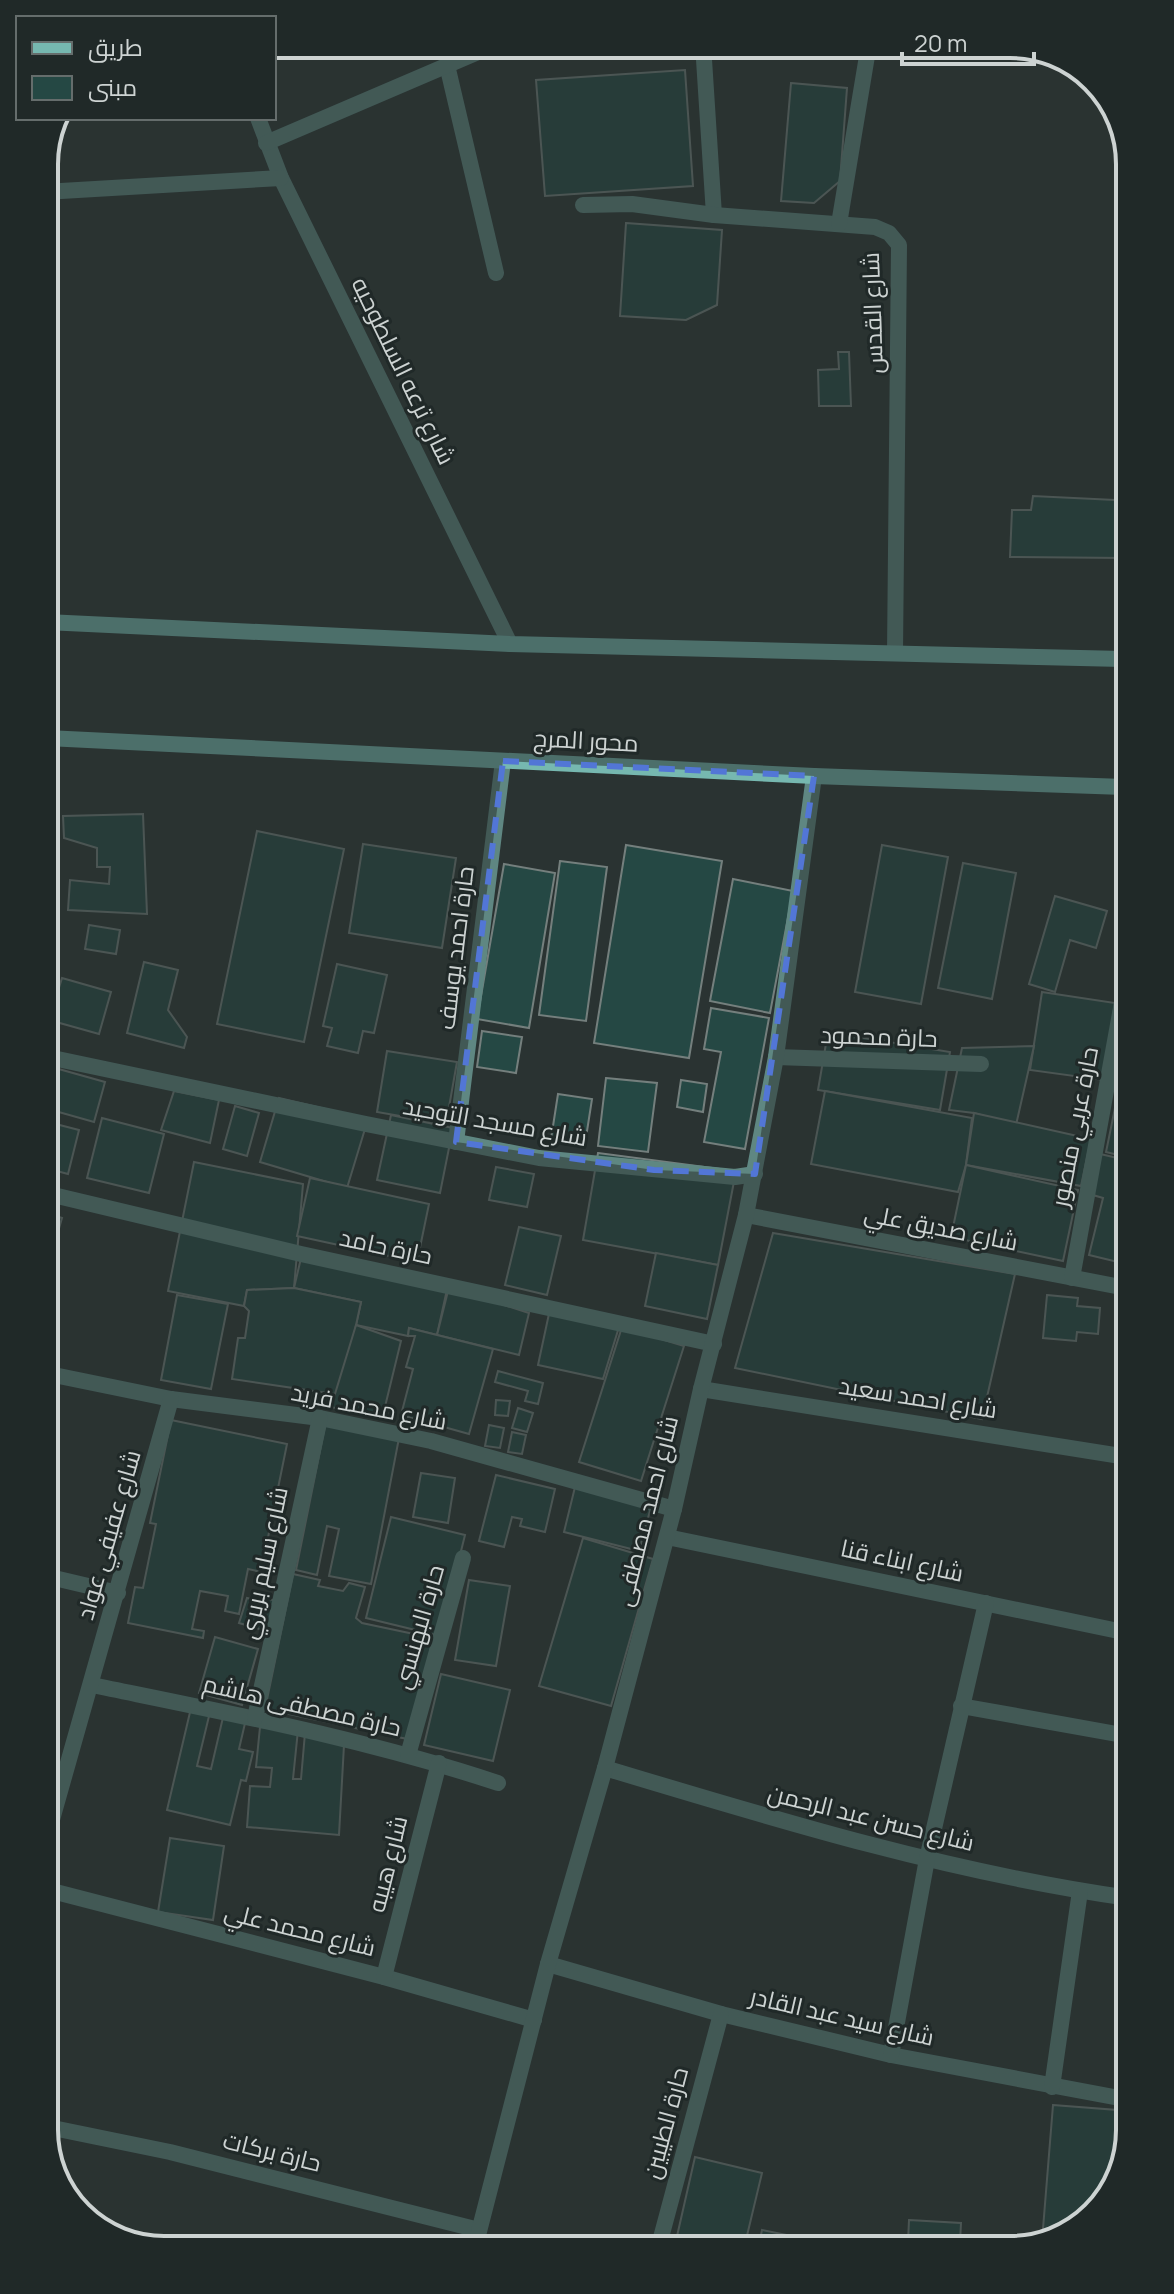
<svg xmlns="http://www.w3.org/2000/svg" width="1174" height="2294" font-family="Manrope,Cairo,sans-serif">
<style>
.building{fill:#254844;stroke:#747f7d;stroke-width:2}
.lines{fill:none;stroke-linecap:round;stroke-linejoin:round}
.minor{stroke:#5f8782;stroke-width:16}
.secondary{stroke:#76b8b0;stroke-width:16}
.marked{fill:none;stroke:#5276d6;stroke-width:6;stroke-dasharray:16 10;stroke-linejoin:round}
.labels{text-anchor:middle;stroke-width:6;stroke-linejoin:round;paint-order:stroke}
.street-label{font-size:24px;fill:#cdd3d2;stroke:#202928}
.rim{fill:none;stroke:#cdd3d2;stroke-width:4}
</style>
<rect width="100%" height="100%" fill="#2a3332"/>
<g class="building">
<polygon points="685,70 693,186 545,196 536,80"/>
<polygon points="791,83 847,88 840,181 814,203 781,201"/>
<polygon points="626,223 722,230 717,305 686,320 620,316"/>
<polygon points="838,352 849,352 851,406 819,406 818,370 839,369"/>
<polygon points="1118,491 1123,491 1123,558 1010,557 1012,510 1031,510 1033,496 1115,500"/>
<polygon points="143,814 147,914 68,910 70,880 109,884 110,867 97,867 97,848 64,838 63,816"/>
<polygon points="257,831 344,849 304,1042 217,1024"/>
<polygon points="363,844 456,858 442,948 349,933"/>
<polygon points="626,845 722,861 689,1058 594,1043"/>
<polygon points="882,845 948,857 921,1004 855,992"/>
<polygon points="560,861 607,867 586,1021 539,1015"/>
<polygon points="963,863 1016,873 992,999 938,988"/>
<polygon points="504,864 555,873 529,1028 477,1019"/>
<polygon points="733,879 793,891 770,1013 710,1001"/>
<polygon points="1055,896 1107,911 1096,948 1070,940 1055,992 1029,984"/>
<polygon points="89,925 120,930 116,954 85,949"/>
<polygon points="144,962 178,970 168,1010 187,1037 184,1048 127,1033"/>
<polygon points="337,964 387,975 374,1033 363,1031 358,1053 327,1046 332,1028 323,1026"/>
<polygon points="62,978 111,992 99,1034 49,1020"/>
<polygon points="1042,992 1115,1003 1103,1080 1030,1070"/>
<polygon points="711,1008 769,1018 745,1149 704,1142 721,1052 704,1049"/>
<polygon points="482,1031 522,1037 516,1073 477,1067"/>
<polygon points="828,1032 950,1052 940,1110 818,1090"/>
<polygon points="1034,1046 1016,1125 974,1113 949,1110 962,1048"/>
<polygon points="387,1051 457,1062 446,1124 377,1112"/>
<polygon points="48,1066 105,1082 94,1122 48,1109"/>
<polygon points="606,1078 657,1083 648,1152 598,1146"/>
<polygon points="681,1080 707,1084 703,1112 677,1107"/>
<polygon points="174,1091 219,1100 210,1143 161,1130"/>
<polygon points="825,1091 972,1118 966,1165 958,1192 811,1164"/>
<polygon points="558,1094 592,1099 585,1144 551,1139"/>
<polygon points="279,1098 368,1119 347,1188 260,1162"/>
<polygon points="235,1106 259,1113 247,1156 223,1149"/>
<polygon points="1115,1108 1125,1110 1126,1157 1106,1152"/>
<polygon points="974,1113 1091,1139 1081,1186 966,1165"/>
<polygon points="391,1115 453,1128 440,1193 377,1180"/>
<polygon points="102,1118 164,1134 149,1193 87,1178"/>
<polygon points="48,1122 79,1130 68,1174 49,1169"/>
<polygon points="598,1153 736,1171 718,1265 583,1240"/>
<polygon points="1096,1153 1126,1160 1126,1264 1089,1255 1103,1198 1086,1193"/>
<polygon points="194,1162 303,1184 294,1288 247,1290 244,1306 168,1291"/>
<polygon points="966,1165 1078,1190 1063,1261 951,1237"/>
<polygon points="496,1167 534,1174 527,1207 489,1200"/>
<polygon points="310,1178 429,1204 417,1262 297,1236"/>
<polygon points="49,1214 62,1218 50,1260 49,1260"/>
<polygon points="519,1227 561,1236 547,1295 505,1285"/>
<polygon points="773,1233 1015,1274 982,1419 735,1368"/>
<polygon points="656,1253 718,1265 707,1319 645,1306"/>
<polygon points="301,1258 448,1285 437,1335 409,1328 408,1336 356,1325 361,1302 294,1288"/>
<polygon points="449,1287 529,1313 519,1355 437,1335"/>
<polygon points="294,1288 361,1302 341,1395 232,1379 238,1338 245,1338 249,1311 244,1306 247,1290"/>
<polygon points="177,1295 228,1304 211,1389 161,1380"/>
<polygon points="1047,1295 1078,1298 1077,1306 1100,1308 1098,1334 1077,1332 1076,1341 1043,1338"/>
<polygon points="550,1309 619,1327 603,1379 538,1365"/>
<polygon points="356,1325 401,1341 382,1419 331,1407"/>
<polygon points="622,1327 684,1346 641,1481 579,1462"/>
<polygon points="409,1328 493,1349 469,1434 401,1415 413,1369 406,1367 415,1336 408,1336"/>
<polygon points="498,1371 543,1383 538,1404 525,1401 528,1391 495,1382"/>
<polygon points="496,1400 510,1401 508,1416 495,1415"/>
<polygon points="518,1408 533,1413 527,1432 512,1428"/>
<polygon points="171,1420 287,1444 261,1572 248,1569 239,1614 225,1611 228,1596 200,1591 192,1629 204,1631 203,1638 128,1623 135,1587 143,1588 156,1524 150,1523"/>
<polygon points="326,1421 399,1438 371,1584 329,1576 339,1529 327,1526 317,1575 296,1570"/>
<polygon points="489,1425 504,1428 500,1448 485,1446"/>
<polygon points="512,1432 526,1435 522,1454 508,1452"/>
<polygon points="421,1473 455,1478 448,1523 413,1517"/>
<polygon points="496,1475 555,1489 545,1532 520,1526 522,1519 512,1517 504,1547 479,1541"/>
<polygon points="575,1487 651,1507 639,1551 564,1532"/>
<polygon points="391,1517 465,1535 440,1636 366,1618"/>
<polygon points="583,1538 653,1559 611,1706 539,1686"/>
<polygon points="293,1574 320,1580 318,1586 343,1591 349,1583 365,1587 356,1618 362,1623 433,1638 412,1740 265,1709"/>
<polygon points="469,1580 510,1586 496,1666 455,1660"/>
<polygon points="263,1597 276,1601 270,1632 239,1623 247,1598 260,1601"/>
<polygon points="215,1637 258,1649 242,1705 199,1693"/>
<polygon points="441,1674 510,1690 493,1761 424,1745"/>
<polygon points="191,1708 210,1712 197,1766 211,1769 224,1713 246,1719 239,1749 253,1752 246,1781 241,1780 230,1825 167,1810"/>
<polygon points="260,1727 298,1730 293,1779 301,1779 305,1733 344,1745 339,1835 247,1827 250,1786 270,1787 272,1768 256,1767"/>
<polygon points="170,1838 224,1846 213,1920 158,1912"/>
<polygon points="1053,2105 1130,2111 1130,2131 1110,2197 1056,2241 1042,2241"/>
<polygon points="695,2157 762,2173 745,2244 675,2245"/>
<polygon points="909,2220 961,2223 960,2242 908,2242"/>
<polygon points="762,2230 816,2241 815,2243 759,2244"/>
</g>
<g class="lines">
<g class="minor">
<polyline points="703,44 714,215"/>
<polyline points="447,65 496,273"/>
<polyline points="258,118 281,178 510,644"/>
<polyline points="266,143 497,44"/>
<polyline points="44,192 281,178"/>
<polyline points="583,205 632,204 714,215 875,227 889,233 899,245 895,653"/>
<polyline points="839,224 869,44"/>
<polyline points="48,1057 366,1124 539,1158 735,1177 755,1174"/>
<polyline points="776,1057 981,1064"/>
<polyline points="456,1142 503,761"/>
<polyline points="49,1194 301,1254 714,1344"/>
<polyline points="746,1215 1126,1288"/>
<polyline points="1072,1278 1125,986"/>
<polyline points="49,1374 171,1399 320,1418 431,1441 674,1509"/>
<polyline points="701,1389 1127,1457"/>
<polyline points="667,1537 1128,1633"/>
<polyline points="50,1577 118,1593"/>
<path d="M92,1685C228,1713 366,1739 498,1783"/>
<polyline points="961,1706 1128,1736"/>
<polyline points="255,1718 320,1418"/>
<polyline points="408,1755 463,1558"/>
<path d="M605,1768C777,1820 951,1873 1129,1898"/>
<polyline points="51,1823 171,1399"/>
<polyline points="52,1891 384,1977 534,2020"/>
<polyline points="548,1964 721,2014 891,2055 1130,2100"/>
<polyline points="384,1977 439,1763"/>
<polyline points="891,2055 927,1859 986,1603"/>
<polyline points="1052,2087 1080,1891"/>
<polyline points="53,2128 170,2152 479,2230"/>
<polyline points="659,2245 721,2014"/>
<polyline points="475,2247 548,1964 605,1768 674,1509 701,1389 746,1215 776,1057 814,776"/>
</g>
<g class="secondary">
<polyline points="46,622 510,644 1123,659"/>
<polyline points="47,738 814,776 1124,787"/>
</g>
</g>
<path d="M0 0H1174V2294H0ZM503,761L814,776L755,1174L654,1170L456,1142Z" fill="#2a3332" fill-opacity=".55" fill-rule="evenodd"/>
<path class="marked" d="M503,761L814,776L755,1174L654,1170L456,1142Z"/>
<g class="labels">
<g class="street-label">
<text transform="translate(873 313) rotate(-92)" y="8">شارع القدس</text>
<text transform="translate(403 371) rotate(64)" y="8">شارع ترعه السلطوحيه</text>
<text transform="translate(586 741) rotate(3)" y="8">محور المرج</text>
<text transform="translate(456 948) rotate(-83)" y="8">حارة احمد يوسف</text>
<text transform="translate(879 1037) rotate(2)" y="8">حارة محمود</text>
<text transform="translate(495 1122) rotate(10)" y="8">شارع مسجد التوحيد</text>
<text transform="translate(1075 1127) rotate(-79)" y="8">حارة عربي منصور</text>
<text transform="translate(941 1228) rotate(11)" y="8">شارع صديق علي</text>
<text transform="translate(386 1247) rotate(12)" y="8">حارة حامد</text>
<text transform="translate(918 1398) rotate(9)" y="8">شارع احمد سعيد</text>
<text transform="translate(369 1407) rotate(11)" y="8">شارع محمد فريد</text>
<text transform="translate(647 1511) rotate(-76)" y="8">شارع احمد مصطفى</text>
<text transform="translate(109 1535) rotate(-74)" y="8">شارع عفيفي عواد</text>
<text transform="translate(902 1561) rotate(12)" y="8">شارع ابناء قنا</text>
<text transform="translate(264 1563) rotate(-78)" y="8">شارع سليم بربري</text>
<text transform="translate(419 1627) rotate(-74)" y="8">حارة البهنسي</text>
<text transform="translate(302 1706) rotate(13)" y="8">حارة مصطفى هاشم</text>
<text transform="translate(871 1818) rotate(14)" y="8">شارع حسن عبد الرحمن</text>
<text transform="translate(388 1864) rotate(-76)" y="8">شارع هيبه</text>
<text transform="translate(300 1930) rotate(14)" y="8">شارع محمد علي</text>
<text transform="translate(842 2017) rotate(13)" y="8">شارع سيد عبد القادر</text>
<text transform="translate(666 2123) rotate(-75)" y="8">حارة الطيبين</text>
<text transform="translate(272 2152) rotate(14)" y="8">حارة بركات</text>
</g>
</g>
<path d="M0 0H1174V2294H0ZM164 58H1010A106 106 0 0 1 1116 164V2130A106 106 0 0 1 1010 2236H164A106 106 0 0 1 58 2130V164A106 106 0 0 1 164 58Z" fill="#202928" fill-rule="evenodd"/>
<path class="rim" d="M164 58H1010A106 106 0 0 1 1116 164V2130A106 106 0 0 1 1010 2236H164A106 106 0 0 1 58 2130V164A106 106 0 0 1 164 58Z"/>
<rect x="16" y="16" width="260" height="104" fill="#202928" stroke="#656d6c" stroke-width="2"/>
<rect x="32" y="42" width="40" height="12" fill="#76b8b0" stroke="#656d6c" stroke-width="2"/>
<text x="88" y="56" font-size="24" fill="#cdd3d2">طريق</text>
<rect x="32" y="76" width="40" height="24" fill="#254844" stroke="#656d6c" stroke-width="2"/>
<text x="88" y="96" font-size="24" fill="#cdd3d2">مبنى</text>
<path d="M902 52v12h132v-12" fill="none" stroke="#cdd3d2" stroke-width="4"/>
<text x="914" y="52" font-size="24" fill="#cdd3d2" stroke="#202928" stroke-width="6" paint-order="stroke">20 m</text>
</svg>
